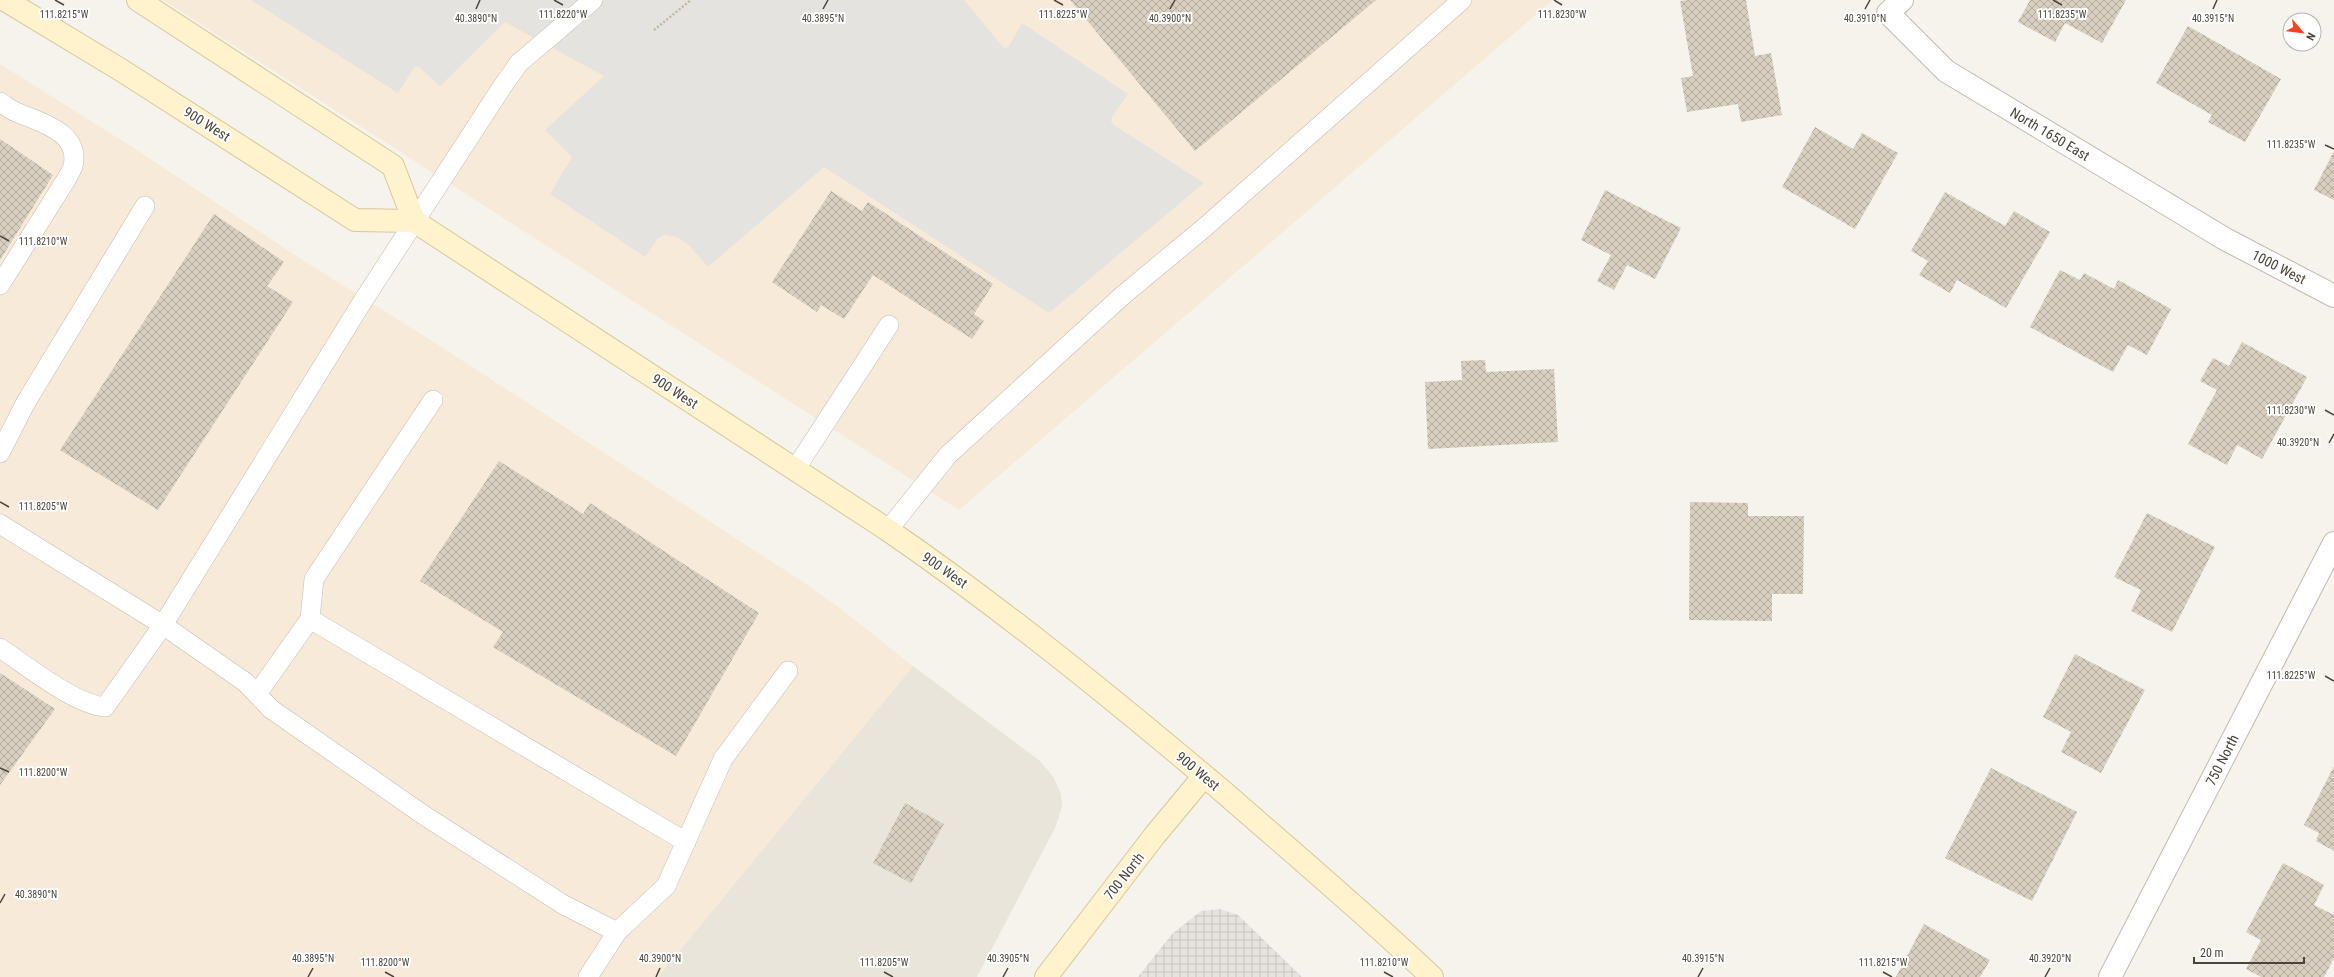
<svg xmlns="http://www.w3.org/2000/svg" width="2334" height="977" font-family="'Roboto Condensed',sans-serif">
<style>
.residential{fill:#eae5da}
.commercial{fill:#f7ead8}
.industrial{fill:url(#industrial-grid)}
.parking{fill:#e5e3e0}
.building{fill:url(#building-cross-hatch)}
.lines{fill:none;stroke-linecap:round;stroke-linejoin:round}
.lane-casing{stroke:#c2bbae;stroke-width:20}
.street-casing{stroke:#c2bbae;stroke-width:24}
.secondary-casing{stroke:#d6c79b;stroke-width:24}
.path{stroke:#c4b79f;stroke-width:2.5;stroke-dasharray:2 2;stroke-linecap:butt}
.lane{stroke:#fff;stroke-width:19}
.street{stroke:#fff;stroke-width:22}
.secondary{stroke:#fff3cd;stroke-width:22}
.ticks{fill:none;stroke:#4b4439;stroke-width:1.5}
.labels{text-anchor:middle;stroke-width:4;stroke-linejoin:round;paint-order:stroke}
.street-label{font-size:14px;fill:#4b4439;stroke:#fff}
.ticks-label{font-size:10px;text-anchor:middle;fill:#4b4439;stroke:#fff;stroke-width:4;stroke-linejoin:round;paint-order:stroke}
</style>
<defs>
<pattern id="industrial-grid" width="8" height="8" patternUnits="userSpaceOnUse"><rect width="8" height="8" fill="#e6e2dd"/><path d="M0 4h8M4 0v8" fill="none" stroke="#c7c3be"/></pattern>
<pattern id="building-cross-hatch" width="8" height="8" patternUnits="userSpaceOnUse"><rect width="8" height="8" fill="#d8cfc1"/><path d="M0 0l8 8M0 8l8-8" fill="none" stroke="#b1aa9e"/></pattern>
</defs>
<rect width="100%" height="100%" fill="#f6f3ec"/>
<polygon class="residential" points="913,666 1040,761 1054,778 1061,794 1062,806 1056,826 977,977 658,977"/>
<g class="commercial">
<polygon points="163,0 1553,0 959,510"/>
<polygon points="0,64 129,145 304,261 429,339 803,582 841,609 913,666 658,977 0,977"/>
</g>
<polygon class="industrial" points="1220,909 1238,915 1302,977 1138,977 1172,934 1201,911"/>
<polygon class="parking" points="251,0 964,0 1003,47 1006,48 1009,46 1022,23 1128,94 1112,117 1111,121 1114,125 1204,183 1049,313 824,167 708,267 688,244 677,237 665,235 658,238 645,257 550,194 572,157 545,130 604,76 505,22 440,86 418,66 414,68 398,93"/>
<g class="building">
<polygon points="1070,0 1376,0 1195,151"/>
<polygon points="1688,0 1746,0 1755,56 1771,53 1782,115 1741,122 1738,104 1687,112 1681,78 1693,76 1680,1"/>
<polygon points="2030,0 2126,0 2102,43 2065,23 2055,42 2018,22"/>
<polygon points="2188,26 2281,79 2245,142 2208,122 2212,115 2156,83"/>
<polygon points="1815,127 1853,149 1862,133 1898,153 1855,229 1782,187"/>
<polygon points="0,139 53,175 0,260"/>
<polygon points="2334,151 2334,200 2314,190"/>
<polygon points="1605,190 1681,228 1655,279 1627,265 1614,290 1597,281 1611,255 1581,240"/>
<polygon points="831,191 862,211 868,202 993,284 974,314 984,321 972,339 873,275 844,319 821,305 817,312 772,282"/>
<polygon points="1945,192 2005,226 2014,211 2050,232 2006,308 1957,280 1950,293 1919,275 1928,261 1911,251"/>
<polygon points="214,214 284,262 267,286 293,302 158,510 60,450"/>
<polygon points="2060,270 2080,280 2084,273 2114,289 2118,280 2171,309 2147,355 2128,345 2113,372 2030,327"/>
<polygon points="2242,342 2307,377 2262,459 2237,445 2227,465 2188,444 2217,390 2200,381 2213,358 2229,366"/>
<polygon points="1485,360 1486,372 1554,369 1558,442 1428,449 1425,382 1462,380 1461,361"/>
<polygon points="499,461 583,514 590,503 759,613 676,756 493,647 503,632 420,581"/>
<polygon points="1690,502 1748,503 1748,516 1804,516 1803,594 1772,594 1772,621 1689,620"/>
<polygon points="2147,513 2215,547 2172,632 2131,611 2141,590 2114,577"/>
<polygon points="2075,654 2145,690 2101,773 2061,752 2071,732 2043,717"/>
<polygon points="0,673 55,709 0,785"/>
<polygon points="2334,766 2334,851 2316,841 2319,833 2304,825"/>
<polygon points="1991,768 2077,812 2032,901 1945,858"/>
<polygon points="905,803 944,824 911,883 873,863"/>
<polygon points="2283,863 2324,885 2314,905 2334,915 2334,958 2324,977 2261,977 2246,969 2261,940 2246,932"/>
<polygon points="1924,924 1990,960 1980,977 1896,977"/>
</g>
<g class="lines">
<defs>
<g id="lane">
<path d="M0,102C5,105 10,110 16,112C39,122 81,132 73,166C71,172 67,178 64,183L0,285"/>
<polyline points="433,400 314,579 310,619 686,842"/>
<polyline points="0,453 26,402 145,206"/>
<polyline points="796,468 889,325"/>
<polyline points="0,524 163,625 361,304 502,87 519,63 593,0"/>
<polyline points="888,530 948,455 1122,296 1205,227 1462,0"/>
<path d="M0,648C27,666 74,704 105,707L163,625L245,682L271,709L425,816L564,905L617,932L666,886L723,759L788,671"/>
<polyline points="257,694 310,619"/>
<polyline points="588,977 617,932"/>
</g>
<g id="street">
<polyline points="1902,0 1888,13 1946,71 2225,239 2334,296"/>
<polyline points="2110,977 2334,543"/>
</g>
<g id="secondary">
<path d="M5,0L121,70L355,220L414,221L888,530C1004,610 1112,698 1220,789C1291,851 1363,912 1432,977"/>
<polyline points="138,0 393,166 414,221"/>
<polyline points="1046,977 1155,835 1204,776"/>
</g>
</defs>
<use href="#lane" class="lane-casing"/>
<use href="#street" class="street-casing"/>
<use href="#secondary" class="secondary-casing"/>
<polyline class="path" points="654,30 691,0"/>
<use href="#lane" class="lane"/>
<use href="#street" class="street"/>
<use href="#secondary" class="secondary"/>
</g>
<path class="ticks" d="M55,0L64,5M554,0L563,5M1054,0L1063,5M1554,0L1562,5M2053,0L2062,5M476,9L480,0M823,9L828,0M1170,9L1175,0M1865,9L1870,0M2213,9L2217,0M2325,145L2334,149M0,236L9,241M2325,410L2334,415M2329,443L2334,434M0,502L9,507M2325,676L2334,681M0,768L9,772M0,903L5,894M385,972L394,977M884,972L893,977M1384,972L1393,977M1883,972L1892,977M308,977L313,968M656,977L660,968M1003,977L1008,968M1698,977L1703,968M2045,977L2050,968"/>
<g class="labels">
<g class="street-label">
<text transform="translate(207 124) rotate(32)" y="5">900 West</text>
<text transform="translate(2050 134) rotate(31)" y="5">North 1650 East</text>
<text transform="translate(2279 267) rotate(27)" y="5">1000 West</text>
<text transform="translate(675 391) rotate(33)" y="5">900 West</text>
<text transform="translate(945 570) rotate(35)" y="5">900 West</text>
<text transform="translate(2222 760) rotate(-63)" y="5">750 North</text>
<text transform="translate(1198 771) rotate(40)" y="5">900 West</text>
<text transform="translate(1124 876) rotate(-52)" y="5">700 North</text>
</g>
</g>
<g class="ticks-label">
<text x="64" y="18">111.8215°W</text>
<text x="563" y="18">111.8220°W</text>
<text x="1063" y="18">111.8225°W</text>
<text x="2062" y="18">111.8235°W</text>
<text x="1562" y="18">111.8230°W</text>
<text x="476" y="22">40.3890°N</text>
<text x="823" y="22">40.3895°N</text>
<text x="1170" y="22">40.3900°N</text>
<text x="1865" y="22">40.3910°N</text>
<text x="2213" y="22">40.3915°N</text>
<text x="2291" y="148">111.8235°W</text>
<text x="43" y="245">111.8210°W</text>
<text x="2291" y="414">111.8230°W</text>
<text x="2298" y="446">40.3920°N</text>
<text x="43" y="510">111.8205°W</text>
<text x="2291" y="679">111.8225°W</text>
<text x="43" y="776">111.8200°W</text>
<text x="36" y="898">40.3890°N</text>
<text x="313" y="962">40.3895°N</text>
<text x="660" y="962">40.3900°N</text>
<text x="1008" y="962">40.3905°N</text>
<text x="1703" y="962">40.3915°N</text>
<text x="2050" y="962">40.3920°N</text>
<text x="385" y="966">111.8200°W</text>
<text x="884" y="966">111.8205°W</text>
<text x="1384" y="966">111.8210°W</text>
<text x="1883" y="966">111.8215°W</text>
</g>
<g transform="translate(2302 32) rotate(118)"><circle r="19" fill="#ffffff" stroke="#b7b4b0"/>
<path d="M0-3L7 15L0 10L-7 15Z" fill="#fc3f1d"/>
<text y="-6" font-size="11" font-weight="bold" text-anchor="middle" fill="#4b4439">N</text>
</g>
<path d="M2194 957v6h110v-6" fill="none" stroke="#4b4439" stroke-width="2"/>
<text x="2200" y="957" font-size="12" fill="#4b4439" stroke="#ffffff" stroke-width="3" paint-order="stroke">20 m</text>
</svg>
